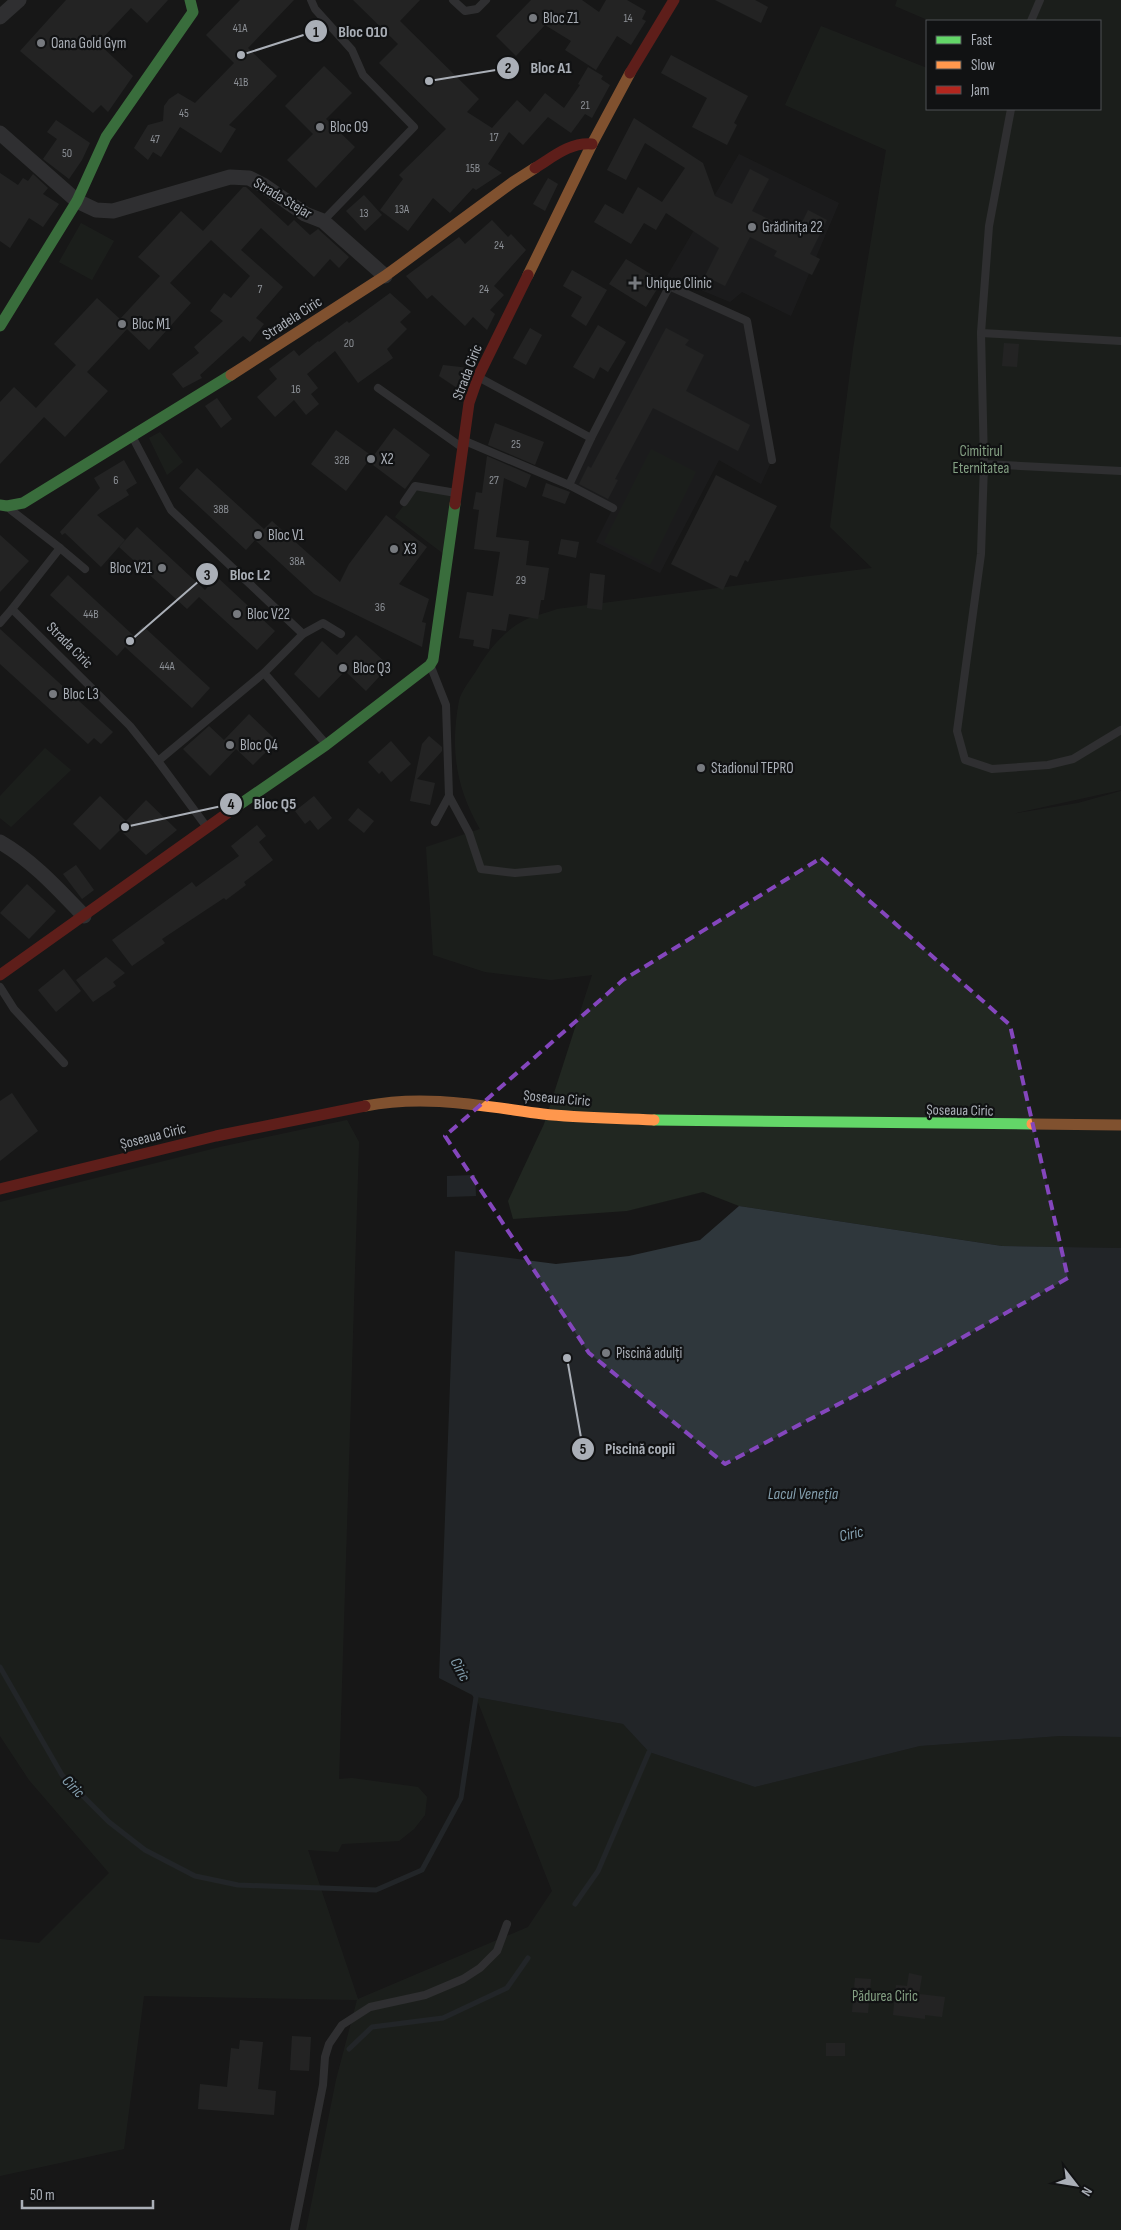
<svg xmlns="http://www.w3.org/2000/svg" width="1121" height="2230" font-family="'Sofia Sans Condensed',sans-serif">
<style>
.built{fill:#212123}
.green{fill:#212721}
.water{fill:#2f373c}
.lines{fill:none;stroke-linecap:round;stroke-linejoin:round}
.stream{stroke:#2f373c;stroke-width:5}
.building{fill:#313232}
.lane{stroke:#4c4d50;stroke-width:8}
.street{stroke:#4c4d50;stroke-width:15}
.fast{stroke:#63d668;stroke-width:11}
.slow{stroke:#ff974d;stroke-width:11}
.jam{stroke:#b3261e;stroke-width:11}
.marked{fill:none;stroke:#8446bd;stroke-width:4;stroke-dasharray:10 6;stroke-linejoin:round}
.poi-dot{fill:#777a7f;stroke:#111213;stroke-width:2}
.labels{text-anchor:middle;stroke-width:4.5;stroke-linejoin:round;paint-order:stroke}
.number-label{font-size:12px;fill:#8c9096}
.poi-label{font-size:15px;fill:#aaafb7;stroke:#111213;text-anchor:start}
.street-label{font-size:15px;fill:#aaafb7;stroke:#111213}
.park-label{font-size:15px;fill:#84a083;stroke:#111213}
.water-label{font-size:16px;font-style:italic;fill:#849fae;stroke:#111213}
.leader{fill:none;stroke:#aaafb7;stroke-width:2}
.callout-dot{fill:#aaafb7;stroke:#111213;stroke-width:2}
.mark-label{font-size:15px;text-anchor:middle;font-weight:bold;fill:#111}
.callout-label{font-size:16px;text-anchor:middle;font-weight:bold;fill:#aaafb7;stroke:#111213;stroke-width:4.5;stroke-linejoin:round;paint-order:stroke}
</style>
<rect width="100%" height="100%" fill="#171717"/>
<g class="built">
<polygon points="739,154 839,203 791,316 742,292 730,302 667,276"/>
<polygon points="669,286 747,321 772,460 761,484 719,460 660,573 596,542 613,508 569,485"/>
</g>
<g class="green">
<path d="M897,0H1121V790L1012,814L1078,803L1121,791V1248L1002,1246L739,1206L703,1192L627,1211L513,1219L508,1201L544,1124L592,975L551,980L485,972L433,955L426,847L480,829C456,788 450,749 459,701C461,691 472,678 478,668C489,649 505,630 525,620C535,615 547,613 557,609L872,568L830,527L853,349L886,150L785,105L821,26L927,68V109H1100V21H930L895,6Z"/>
<polygon points="81,223 114,241 92,280 59,262"/>
<polygon points="160,432 183,462 167,475 149,438"/>
<polygon points="651,449 696,472 650,565 604,542"/>
<polygon points="417,488 453,495 445,555 395,517"/>
<polygon points="45,748 71,770 11,827 0,818 0,796"/>
<polygon points="347,1120 359,1142 339,1779 352,1778 418,1787 427,1797 425,1815 414,1829 399,1841 342,1844 338,1852 308,1850 358,1999 528,1927 552,1891 476,1697 623,1724 649,1752 755,1787 920,1746 1060,1736 1121,1737 1121,2230 306,2230 336,2080 357,2000 144,1996 124,2149 0,2176 0,1939 39,1943 109,1873 29,1780 0,1736 0,1202 220,1147"/>
</g>
<g class="water">
<polygon points="475,1175 476,1196 447,1197 447,1176"/>
<polygon points="739,1206 1002,1246 1121,1248 1121,1737 1060,1736 920,1746 755,1787 649,1752 623,1724 476,1697 439,1678 455,1251 556,1264 629,1256 700,1240"/>
</g>
<g class="lines">
<g class="stream">
<polyline points="0,1667 62,1775 109,1822 145,1850 195,1876 238,1885 376,1890 422,1870 461,1798 476,1697 474,1693"/>
<polyline points="575,1904 598,1871 649,1752"/>
<polyline points="349,2049 372,2027 443,2018 507,1988 528,1958"/>
</g>
</g>
<g class="building">
<polygon points="66,0 168,0 147,23 131,8 98,43 133,76 108,112 101,105 93,113 20,51"/>
<polygon points="240,0 294,0 248,48 277,76 229,125 236,129 221,153 180,127 161,157 153,152 148,160 134,148 148,125 163,121 164,106 169,99 178,93 195,103 234,63 206,35"/>
<polygon points="353,0 420,0 400,21 479,99 467,112 492,128 517,100 530,112 545,93 564,108 580,85 578,84 588,67 603,76 601,79 610,85 592,118 585,114 571,133 548,117 523,145 509,132 488,164 502,173 476,190 473,188 450,213 433,198 408,231 380,210 403,179 399,175 446,129 379,63 398,44"/>
<polygon points="531,0 582,0 599,12 606,0 627,0 646,11 642,19 646,21 631,45 617,36 596,70 565,50 571,41 545,25 516,56 496,36"/>
<polygon points="715,0 755,0 768,7 761,23"/>
<polygon points="671,55 748,96 734,123 737,125 727,145 692,127 707,98 661,73"/>
<polygon points="324,66 352,93 326,119 355,147 316,188 287,160 313,134 285,106"/>
<polygon points="634,118 703,163 715,196 732,204 750,169 769,179 752,211 797,233 808,210 827,220 810,254 820,259 812,275 774,256 777,251 750,237 725,286 705,276 719,248 666,213 656,230 644,223 631,244 594,222 605,204 623,214 638,187 662,202 685,168 645,143 626,180 607,170"/>
<polygon points="56,120 90,143 82,160 69,179 43,159 57,139 47,132"/>
<polygon points="0,173 18,185 23,178 28,181 33,174 48,188 43,194 59,204 43,227 29,218 10,248 0,241"/>
<polygon points="548,178 558,184 545,211 533,204"/>
<polygon points="243,187 246,187 288,226 294,220 310,235 318,229 349,257 339,268 330,259 314,277 261,228 241,250 283,287 256,318 264,324 250,342 243,336 200,375 202,378 183,388 172,374 199,353 194,347 223,321 210,311 224,293 231,298 250,276 211,240 170,283 191,303 149,350 127,329 87,372 108,391 65,437 44,417 0,464 0,402 14,387 36,408 76,365 54,344 97,298 120,319 160,276 138,257 181,211 203,231"/>
<polygon points="364,195 382,215 365,231 346,211"/>
<polygon points="492,220 508,237 511,234 526,250 494,286 504,295 490,310 495,314 487,330 473,317 465,326 432,295 427,299 406,276 459,237 465,244"/>
<polygon points="626,259 662,281 646,307 609,284"/>
<polygon points="572,270 607,290 586,326 571,316 582,297 563,286"/>
<polygon points="390,293 411,312 400,322 407,329 387,349 393,358 358,383 335,351 307,374 318,388 311,394 319,404 306,415 294,400 275,417 257,397 277,379 269,369 294,350 299,356 318,341 319,342 347,321 349,323"/>
<polygon points="598,325 626,342 608,372 600,367 594,379 573,367"/>
<polygon points="530,328 542,335 526,365 513,358"/>
<polygon points="666,328 689,340 685,345 704,355 686,391 750,425 738,451 653,408 615,479 618,480 608,499 579,484 588,466 591,468"/>
<polygon points="1004,343 1019,344 1017,367 1002,366"/>
<polygon points="443,365 469,368 460,390 439,376"/>
<polygon points="217,398 232,419 221,428 205,406"/>
<polygon points="495,423 544,442 535,465 488,445"/>
<polygon points="394,428 430,455 405,489 369,462"/>
<polygon points="336,430 372,456 346,491 311,464"/>
<polygon points="487,456 531,475 526,488 504,478 496,537 529,541 526,565 549,568 544,600 541,600 538,619 509,614 506,631 492,629 489,649 473,646 474,640 459,638 467,592 493,596 500,552 474,549 479,510 473,509 476,492 482,493"/>
<polygon points="124,460 137,483 126,490 129,495 97,515 125,540 101,567 65,533 62,535 60,532 100,488 94,478"/>
<polygon points="197,468 264,529 272,521 340,582 349,564 386,515 427,547 399,584 429,599 422,622 426,623 422,647 314,594 255,540 246,550 179,488"/>
<polygon points="716,475 777,506 748,562 745,560 737,577 730,575 723,590 671,564"/>
<polygon points="546,483 570,492 565,504 542,496"/>
<polygon points="137,527 205,590 217,577 275,631 257,650 199,597 187,609 119,547"/>
<polygon points="0,535 29,561 0,592"/>
<polygon points="561,539 579,542 576,558 558,554"/>
<polygon points="590,573 605,575 602,610 587,608"/>
<polygon points="68,575 134,636 143,626 210,688 192,708 125,647 117,656 50,595"/>
<polygon points="0,629 113,732 101,744 94,738 88,744 0,664"/>
<polygon points="356,635 389,666 366,691 345,671 319,698 294,674 322,641 337,655"/>
<polygon points="249,714 277,741 253,765 236,749 210,776 183,749 209,726 224,740"/>
<polygon points="429,736 442,747 442,751 417,779 435,783 430,805 410,801 422,744"/>
<polygon points="391,741 411,764 391,782 382,771 379,774 368,762"/>
<polygon points="100,796 126,821 146,800 177,830 146,855 120,830 100,850 73,824"/>
<polygon points="314,796 332,818 318,830 310,820 305,824 295,811"/>
<polygon points="358,808 374,821 364,833 348,820"/>
<polygon points="257,825 266,836 259,842 273,860 244,882 246,885 226,900 224,898 162,939 165,943 132,966 112,940 192,882 196,887 239,856 231,846"/>
<polygon points="76,865 94,890 82,899 63,874"/>
<polygon points="27,884 56,911 29,939 0,913"/>
<polygon points="106,957 125,973 113,982 116,986 93,1002 76,980"/>
<polygon points="64,969 81,991 56,1012 38,990"/>
<polygon points="12,1093 38,1131 0,1161 0,1101"/>
<polygon points="909,1973 922,1976 919,1994 945,1997 942,2017 925,2015 925,2019 893,2015 896,1985 907,1986"/>
<polygon points="855,1978 871,1979 868,2013 852,2012"/>
<polygon points="292,2036 311,2037 309,2071 290,2070"/>
<polygon points="240,2040 263,2042 258,2089 276,2091 274,2115 198,2109 200,2084 227,2087 231,2048 239,2049"/>
<rect x="826" y="2043" width="19" height="13"/>
</g>
<g class="lines">
<g class="lane">
<polyline points="311,0 315,9 352,50 363,75 414,127 323,221"/>
<polyline points="453,0 465,11 477,9 486,0"/>
<polyline points="1031,21 1040,0"/>
<polyline points="1011,109 989,226 981,333 984,464 981,554 957,731 965,760 992,769 1048,765 1073,759 1121,730"/>
<polyline points="669,286 747,321 772,460"/>
<polyline points="981,333 1121,341"/>
<polyline points="480,378 591,438 569,485 613,508"/>
<polyline points="378,388 460,446"/>
<polyline points="133,438 171,510 303,634 264,673 326,744"/>
<polyline points="591,438 671,283"/>
<polyline points="465,441 569,485"/>
<polyline points="984,464 1121,471"/>
<polyline points="404,502 415,486 456,493"/>
<polyline points="11,510 60,548 12,609 130,726 158,761 264,673"/>
<polyline points="60,548 85,569"/>
<polyline points="0,623 12,609"/>
<polyline points="303,634 323,623 341,634"/>
<polyline points="431,667 446,705 449,796 469,833 481,869 515,873 558,869"/>
<polyline points="158,761 206,826"/>
<polyline points="435,822 449,796"/>
<polyline points="0,987 14,1009 64,1063"/>
<polyline points="294,2230 323,2085 325,2057 329,2044 342,2025 370,2007 425,1995 463,1979 480,1968 497,1951 507,1924"/>
</g>
<g class="street">
<polyline points="0,17 19,0"/>
<polyline points="0,133 77,201 96,210 113,211 230,177 249,178 263,185 305,214 323,221 385,276"/>
<path d="M0,842C33,861 58,889 84,916"/>
</g>
<g class="fast">
<polyline points="0,326 77,201 106,137 193,12 190,0"/>
<polyline points="0,505 7,506 23,503 231,375"/>
<polyline points="236,807 326,745 430,665 433,660 455,504"/>
<polyline points="654,1120 1032,1124"/>
</g>
<g class="slow">
<polyline points="528,275 592,144 630,73"/>
<polyline points="231,375 385,276 513,182 535,168"/>
<path d="M365,1106C426,1094 482,1106 543,1114C579,1118 617,1118 654,1120"/>
<polyline points="1032,1124 1121,1125"/>
</g>
<g class="jam">
<polyline points="630,73 674,0"/>
<path d="M535,168C553,157 570,142 592,144"/>
<polyline points="455,504 469,403 478,377 528,275"/>
<polyline points="0,975 236,807"/>
<polyline points="0,1189 216,1136 365,1106"/>
</g>
</g>
<path d="M0 0H1121V2230H0ZM821,858L1010,1025L1068,1278L924,1359L725,1464L589,1353L445,1136L623,980Z" fill="#171717" fill-opacity=".55" fill-rule="evenodd"/>
<path class="marked" d="M821,858L1010,1025L1068,1278L924,1359L725,1464L589,1353L445,1136L623,980Z"/>
<g class="poi-dot">
<circle cx="533" cy="18" r="5"/>
<circle cx="41" cy="43" r="5"/>
<circle cx="320" cy="127" r="5"/>
<circle cx="752" cy="227" r="5"/>
<path d="M632.5 275.5h5v5h5v5h-5v5h-5v-5h-5v-5h5z"/>
<circle cx="122" cy="324" r="5"/>
<circle cx="371" cy="459" r="5"/>
<circle cx="258" cy="535" r="5"/>
<circle cx="394" cy="549" r="5"/>
<circle cx="162" cy="568" r="5"/>
<circle cx="237" cy="614" r="5"/>
<circle cx="343" cy="668" r="5"/>
<circle cx="53" cy="694" r="5"/>
<circle cx="230" cy="745" r="5"/>
<circle cx="701" cy="768" r="5"/>
<circle cx="606" cy="1353" r="5"/>
</g>
<g class="labels">
<g class="number-label">
<text x="628" y="22">14</text>
<text x="240" y="32">41A</text>
<text x="241" y="86">41B</text>
<text x="585" y="109">21</text>
<text x="184" y="117">45</text>
<text x="494" y="141">17</text>
<text x="155" y="143">47</text>
<text x="67" y="157">50</text>
<text x="473" y="172">15B</text>
<text x="402" y="213">13A</text>
<text x="364" y="217">13</text>
<text x="499" y="249">24</text>
<text x="260" y="293">7</text>
<text x="484" y="293">24</text>
<text x="349" y="347">20</text>
<text x="296" y="393">16</text>
<text x="516" y="448">25</text>
<text x="342" y="464">32B</text>
<text x="116" y="484">6</text>
<text x="494" y="484">27</text>
<text x="221" y="513">38B</text>
<text x="297" y="565">38A</text>
<text x="521" y="584">29</text>
<text x="380" y="611">36</text>
<text x="91" y="618">44B</text>
<text x="167" y="670">44A</text>
</g>
<g class="poi-label">
<text x="543" y="23">Bloc Z1</text>
<text x="51" y="48">Oana Gold Gym</text>
<text x="330" y="132">Bloc O9</text>
<text x="762" y="232">Grădinița 22</text>
<text x="646" y="288">Unique Clinic</text>
<text x="132" y="329">Bloc M1</text>
<text x="381" y="464">X2</text>
<text x="268" y="540">Bloc V1</text>
<text x="404" y="554">X3</text>
<text x="152" y="573" text-anchor="end">Bloc V21</text>
<text x="247" y="619">Bloc V22</text>
<text x="353" y="673">Bloc Q3</text>
<text x="63" y="699">Bloc L3</text>
<text x="240" y="750">Bloc Q4</text>
<text x="711" y="773">Stadionul TEPRO</text>
<text x="616" y="1358">Piscină adulți</text>
</g>
<g class="street-label">
<text transform="translate(283 198) rotate(31)" y="5">Strada Stejar</text>
<text transform="translate(292 318) rotate(-33)" y="5">Stradela Ciric</text>
<text transform="translate(467 372) rotate(-69)" y="5">Strada Ciric</text>
<text transform="translate(70 645) rotate(45)" y="5">Strada Ciric</text>
<text transform="translate(557 1098) rotate(5)" y="5">Șoseaua Ciric</text>
<text transform="translate(960 1110) rotate(1)" y="5">Șoseaua Ciric</text>
<text transform="translate(153 1136) rotate(-14)" y="5">Șoseaua Ciric</text>
</g>
<g class="park-label">
<text x="981" y="456">Cimitirul<tspan x="981" dy="17">Eternitatea</tspan></text>
<text x="885" y="2001">Pădurea Ciric</text>
</g>
<g class="water-label">
<text x="803" y="1499">Lacul Veneția</text>
<text transform="translate(851 1533) rotate(-13)" y="6">Ciric</text>
<text transform="translate(461 1669) rotate(62)" y="6">Ciric</text>
<text transform="translate(74 1786) rotate(46)" y="6">Ciric</text>
</g>
</g>
<path class="leader" d="M241 55L316 31M429 81L508 68M130 641L207 574M125 827L231 804M567 1358L583 1449"/>
<g class="callout-dot">
<circle cx="241" cy="55" r="5"/>
<circle cx="429" cy="81" r="5"/>
<circle cx="130" cy="641" r="5"/>
<circle cx="125" cy="827" r="5"/>
<circle cx="567" cy="1358" r="5"/>
<circle cx="316" cy="31" r="12"/>
<circle cx="508" cy="68" r="12"/>
<circle cx="207" cy="574" r="12"/>
<circle cx="231" cy="804" r="12"/>
<circle cx="583" cy="1449" r="12"/>
</g>
<g class="mark-label">
<text x="316" y="37">1</text>
<text x="508" y="73">2</text>
<text x="207" y="580">3</text>
<text x="231" y="809">4</text>
<text x="583" y="1454">5</text>
</g>
<g class="callout-label">
<text x="363" y="37">Bloc O10</text>
<text x="551" y="73">Bloc A1</text>
<text x="250" y="580">Bloc L2</text>
<text x="275" y="809">Bloc Q5</text>
<text x="640" y="1454">Piscină copii</text>
</g>
<rect x="926" y="20" width="175" height="90" fill="#111213" stroke="#4e5155"/>
<rect x="936" y="36" width="25" height="8" fill="#63d668" stroke="#4e5155"/>
<text x="971" y="45" font-size="15" fill="#aaafb7">Fast</text>
<rect x="936" y="61" width="25" height="8" fill="#ff974d" stroke="#4e5155"/>
<text x="971" y="70" font-size="15" fill="#aaafb7">Slow</text>
<rect x="936" y="86" width="25" height="8" fill="#b3261e" stroke="#4e5155"/>
<text x="971" y="95" font-size="15" fill="#aaafb7">Jam</text>
<g transform="translate(1076 2185) rotate(121)" stroke="#111213" stroke-width="4" paint-order="stroke">
<path d="M0-4L9 19L0 12L-9 19Z" fill="#aaafb7"/>
<text y="-8" font-size="14" font-weight="bold" text-anchor="middle" fill="#aaafb7">N</text>
</g>
<path d="M22 2200v8h131v-8" fill="none" stroke="#aaafb7" stroke-width="2.5"/>
<text x="30" y="2200" font-size="15" fill="#aaafb7" stroke="#111213" stroke-width="4" paint-order="stroke">50 m</text>
</svg>
